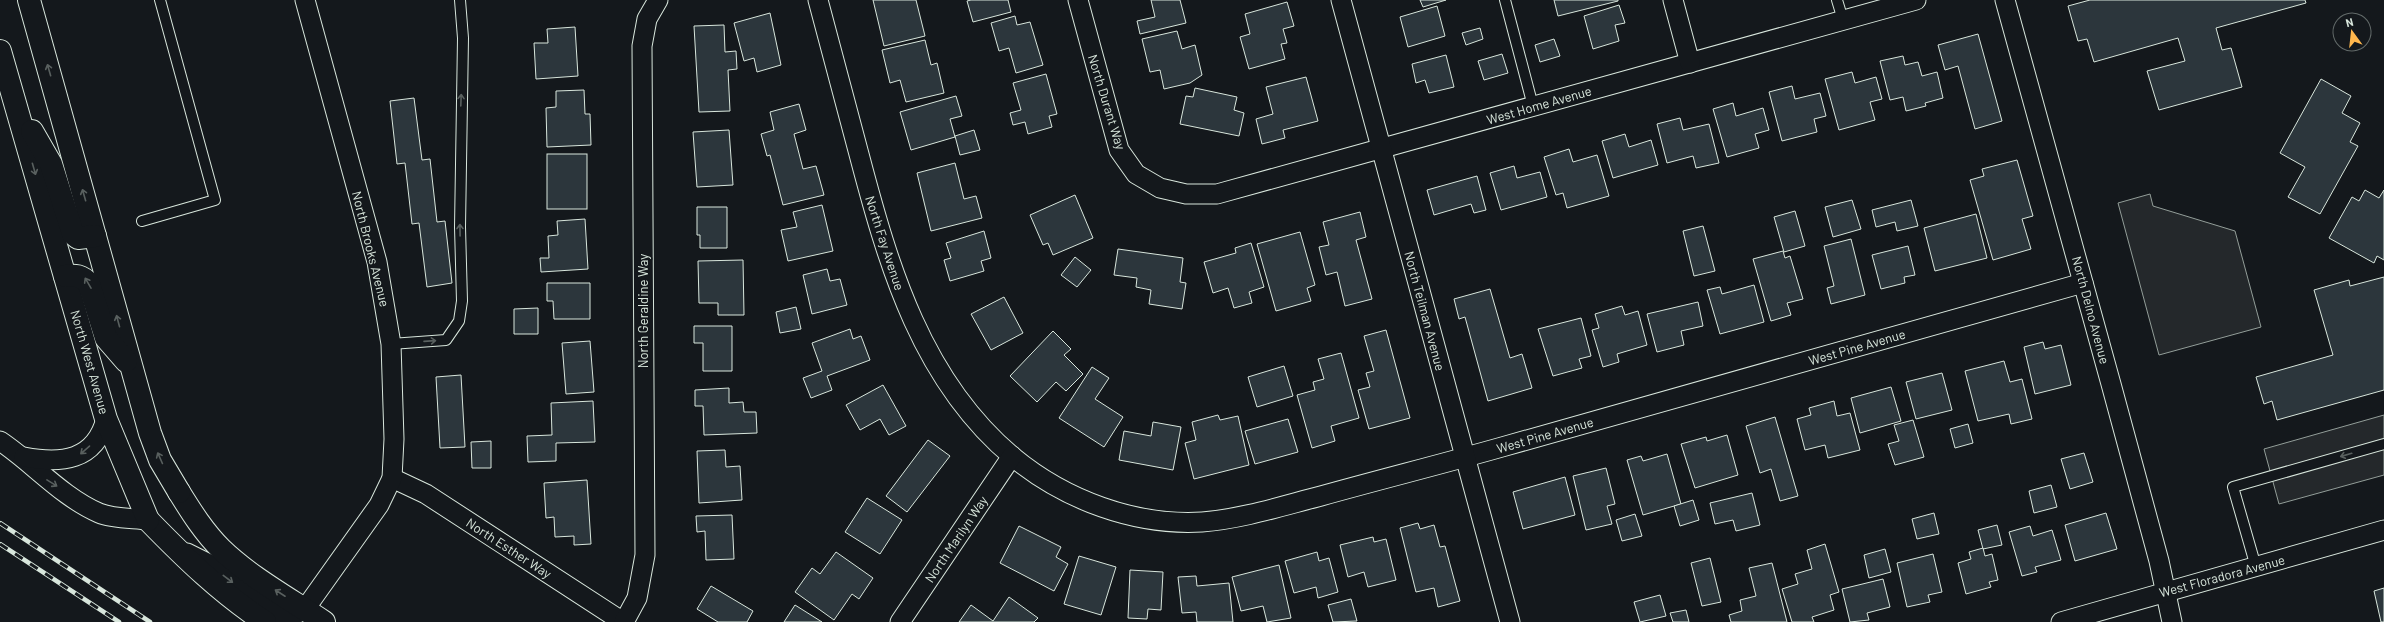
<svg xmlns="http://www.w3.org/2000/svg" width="2384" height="622" font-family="Barlow,sans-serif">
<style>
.parking{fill:#24282b;stroke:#939e99}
.building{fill:#2c363c;stroke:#d8e6dc}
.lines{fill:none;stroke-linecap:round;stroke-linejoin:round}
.service-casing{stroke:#d8e6dc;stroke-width:12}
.minor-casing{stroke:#d8e6dc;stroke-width:21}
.tertiary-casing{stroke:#d8e6dc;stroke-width:24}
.secondary-casing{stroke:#d8e6dc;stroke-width:24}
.service{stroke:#14181c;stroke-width:10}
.minor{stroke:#14181c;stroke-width:19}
.tertiary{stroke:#14181c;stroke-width:22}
.secondary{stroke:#14181c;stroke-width:22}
.rail-casing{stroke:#d8e6dc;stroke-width:4.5}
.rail{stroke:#14181c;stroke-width:3;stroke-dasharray:9;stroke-linecap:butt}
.oneway{stroke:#59605f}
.labels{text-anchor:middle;stroke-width:3;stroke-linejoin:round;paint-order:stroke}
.street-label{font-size:13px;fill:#d8e6dc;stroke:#14181c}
</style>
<rect width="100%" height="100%" fill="#14181c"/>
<g class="parking">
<polygon points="2150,194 2153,206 2235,231 2261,327 2159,355 2118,203"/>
<polygon points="2384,415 2384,475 2279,504 2264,449"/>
</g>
<g class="building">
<polygon points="873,0 916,0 925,36 884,46"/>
<polygon points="971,0 1008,0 1011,12 973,22 967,1"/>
<polygon points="1151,0 1180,0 1186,23 1140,34 1137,21 1155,17"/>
<polygon points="1420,0 1446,0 1423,7"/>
<polygon points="1554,0 1618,0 1618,1 1558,16"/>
<polygon points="2090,0 2305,0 2306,3 2216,28 2222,50 2231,48 2242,87 2159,110 2147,71 2185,61 2178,38 2094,62 2087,39 2078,41 2068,6"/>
<polygon points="1287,2 1294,26 1283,29 1287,43 1281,44 1285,59 1249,69 1240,37 1250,34 1245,14"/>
<polygon points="1619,5 1625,23 1615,25 1619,41 1593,49 1584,16"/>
<polygon points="1437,6 1445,36 1408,47 1400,17"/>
<polygon points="770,13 781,65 757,72 754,58 744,61 734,23"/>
<polygon points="1015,16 1017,25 1030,22 1043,65 1016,73 1009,48 999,51 991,23"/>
<polygon points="724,25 725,52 736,51 737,69 728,70 730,111 699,112 694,26"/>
<polygon points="575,27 578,76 536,79 534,43 548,43 547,29"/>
<polygon points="1480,28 1483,39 1466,45 1462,33"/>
<polygon points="1177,31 1182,49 1195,45 1202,75 1190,83 1164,89 1160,70 1150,72 1142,39"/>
<polygon points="1978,34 2002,121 1975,129 1958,66 1945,70 1938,45"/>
<polygon points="1554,39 1560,56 1540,62 1535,45"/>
<polygon points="925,40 931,65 937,63 944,93 906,102 900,80 890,83 882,50"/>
<polygon points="1502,54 1508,73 1484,80 1478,61"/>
<polygon points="1446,55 1454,87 1429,93 1425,80 1416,83 1412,64"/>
<polygon points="1903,56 1905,65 1918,62 1922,76 1937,72 1943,98 1925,103 1926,106 1906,111 1903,97 1890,100 1880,61"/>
<polygon points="1852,72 1855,83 1876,77 1882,99 1870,102 1875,120 1839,130 1825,79"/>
<polygon points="1046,74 1057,114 1049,116 1052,127 1028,134 1025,122 1013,125 1010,113 1021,110 1013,83"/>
<polygon points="1306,77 1318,121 1283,130 1285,138 1262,144 1256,119 1273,114 1266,87"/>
<polygon points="2321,79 2351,96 2342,113 2360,123 2350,142 2358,146 2320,214 2288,197 2305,167 2280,153"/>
<polygon points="1792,86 1795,99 1820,93 1826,116 1814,119 1817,132 1782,141 1769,92"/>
<polygon points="1195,88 1237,97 1234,110 1244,113 1239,136 1180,124 1186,96 1193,97"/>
<polygon points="584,90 585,114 590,114 591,145 547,147 546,108 556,107 556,91"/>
<polygon points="956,96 962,116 950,119 955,137 911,150 900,112"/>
<polygon points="414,98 422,160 430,159 437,222 445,221 452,283 427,287 419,223 412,224 405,163 397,164 390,101"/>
<polygon points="1733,103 1736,116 1763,108 1769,130 1755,134 1759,148 1727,157 1713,109"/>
<polygon points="799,104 806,130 794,134 803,169 816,166 824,195 783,205 770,155 767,156 761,134 774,130 770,112"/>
<polygon points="1680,118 1683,130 1709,124 1719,163 1696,168 1693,156 1667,163 1657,124"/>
<polygon points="729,130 733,185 697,187 693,132"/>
<polygon points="974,130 980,150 960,155 955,136"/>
<polygon points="1625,134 1629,147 1651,140 1658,165 1613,178 1602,141"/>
<polygon points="1569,149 1573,162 1597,155 1609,196 1567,208 1563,193 1556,195 1544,157"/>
<rect x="547" y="154" width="40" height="55"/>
<polygon points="2017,160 2033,216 2022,219 2031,249 1993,260 1970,180 1984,176 1982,169"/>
<polygon points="955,163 964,199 976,196 982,218 931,231 917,173"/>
<polygon points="1514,166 1517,178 1540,172 1547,197 1501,210 1490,173"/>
<polygon points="1477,176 1486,210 1474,213 1471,204 1434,215 1427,190"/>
<polygon points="2365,190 2379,198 2384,190 2384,260 2377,256 2374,263 2329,238 2352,197 2359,201"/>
<polygon points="1075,195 1093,238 1053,255 1048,243 1043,245 1030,215"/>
<polygon points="1852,200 1861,229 1833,237 1825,207"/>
<polygon points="1911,200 1918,226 1897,231 1895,222 1876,227 1872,210"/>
<polygon points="822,205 833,251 788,261 781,230 797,227 793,212"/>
<polygon points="697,207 727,207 727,248 700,248 700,235 697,235"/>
<polygon points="1795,211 1805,246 1784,252 1774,217"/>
<polygon points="1360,212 1366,237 1356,240 1372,299 1345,306 1337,272 1326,275 1319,247 1329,245 1323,222"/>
<polygon points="1976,214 1987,258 1935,271 1924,228"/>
<polygon points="585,219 588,269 541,272 540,258 549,258 548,236 558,235 557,221"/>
<polygon points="1703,226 1715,271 1694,276 1683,231"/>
<polygon points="984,231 991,258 981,261 984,271 950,281 944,260 951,258 946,243"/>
<polygon points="1300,232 1315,285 1307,288 1311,301 1276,311 1257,244"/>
<polygon points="1851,239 1865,295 1831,304 1827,288 1834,286 1824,246"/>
<polygon points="1251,243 1264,287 1249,292 1252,303 1234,308 1228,288 1213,293 1204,262 1236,253 1235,248"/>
<polygon points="1908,246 1915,275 1904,277 1905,283 1881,289 1872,255"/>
<polygon points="1118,249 1183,258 1180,282 1186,283 1182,309 1149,304 1151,290 1136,287 1137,278 1114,275"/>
<polygon points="1783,251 1785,258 1790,256 1803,299 1787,303 1791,315 1771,321 1753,259"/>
<polygon points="1075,257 1091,270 1077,287 1061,275"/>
<polygon points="743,260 744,315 718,315 718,303 699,303 698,261"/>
<polygon points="827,269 830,281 840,279 847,305 812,314 803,275"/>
<polygon points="2384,277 2384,390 2277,420 2272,401 2264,404 2256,377 2333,355 2314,290 2349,280 2350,286"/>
<polygon points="547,283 590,283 590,319 554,319 553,301 547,301"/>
<polygon points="1754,285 1764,322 1720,334 1707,290 1720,287 1722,294"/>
<polygon points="1490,289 1510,358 1522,354 1532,388 1488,401 1465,317 1459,319 1454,299"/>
<polygon points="1004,297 1023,333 991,350 971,314"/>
<polygon points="1698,302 1703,326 1681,331 1684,345 1657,352 1647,314"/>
<polygon points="1622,306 1625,315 1638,311 1647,345 1617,354 1619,362 1603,367 1592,330 1599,328 1595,314"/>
<polygon points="796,307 801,329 780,333 776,312"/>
<polygon points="538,308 538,334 514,334 514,309"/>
<polygon points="1581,318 1591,356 1579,359 1582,368 1553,376 1538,329"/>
<polygon points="694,326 732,326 732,371 703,371 703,343 694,343"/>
<polygon points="850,329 853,339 861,336 870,360 827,376 832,390 811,398 803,378 822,371 812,343"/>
<polygon points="1386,330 1410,418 1369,429 1358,390 1370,387 1366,373 1374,371 1364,336"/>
<polygon points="1053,331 1071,349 1064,355 1083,374 1066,391 1056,382 1037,402 1010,376"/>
<polygon points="590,341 594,392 566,394 562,343"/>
<polygon points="2043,342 2045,349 2061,345 2071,385 2035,394 2024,347"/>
<polygon points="1341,353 1359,418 1331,426 1335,441 1312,448 1297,395 1315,390 1313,382 1324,379 1318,359"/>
<polygon points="2004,361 2010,382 2022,379 2032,419 2011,424 2009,414 1978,421 1965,371"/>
<polygon points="1284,366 1293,396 1257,407 1248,377"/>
<polygon points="1092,367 1109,378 1095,399 1123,417 1104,447 1059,418"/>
<polygon points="1942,373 1952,410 1916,419 1906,382"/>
<polygon points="461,375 465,447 440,448 436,377"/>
<polygon points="883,385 906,426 889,435 880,419 860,430 846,405"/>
<polygon points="1891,387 1901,421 1860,433 1851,398"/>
<polygon points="729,388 729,403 743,402 744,412 756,412 757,433 704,435 703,406 695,406 695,390"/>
<polygon points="593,401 595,442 556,443 556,461 528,462 527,436 552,435 551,403"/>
<polygon points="1834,401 1837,416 1850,413 1860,450 1828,458 1825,445 1805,450 1797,419 1811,415 1809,408"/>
<polygon points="1218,415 1220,420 1238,416 1249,465 1194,479 1185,443 1196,440 1192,422"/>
<polygon points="1775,417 1798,496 1780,501 1771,469 1760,473 1746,426"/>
<polygon points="1288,419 1298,452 1255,464 1245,431"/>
<polygon points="1913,420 1924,457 1895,465 1888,444 1899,441 1894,425"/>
<polygon points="1153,422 1181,427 1173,470 1119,460 1124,431 1151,436"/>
<polygon points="1968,424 1973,443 1955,448 1950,429"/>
<polygon points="1727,435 1738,475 1695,488 1681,444 1706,437 1707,441"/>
<polygon points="928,440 950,456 907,512 886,496"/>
<polygon points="491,441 491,468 472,468 471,442"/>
<polygon points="725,450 726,467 740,466 742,500 699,503 697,451"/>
<polygon points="2084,453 2093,482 2070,489 2061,459"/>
<polygon points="1667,454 1681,504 1643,515 1627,460 1641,456 1643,461"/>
<polygon points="1606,468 1615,504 1607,506 1612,524 1586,530 1573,476"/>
<polygon points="1565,477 1575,515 1523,529 1513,492"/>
<polygon points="587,480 591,544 574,545 574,536 555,537 554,517 546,518 544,483"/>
<polygon points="2051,485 2057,507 2034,513 2029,491"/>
<polygon points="1752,493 1760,525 1736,531 1733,520 1715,524 1710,503"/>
<polygon points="867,498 902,520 880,554 845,532"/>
<polygon points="1693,500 1699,520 1680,526 1674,506"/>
<polygon points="1934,513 1939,534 1917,539 1912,519"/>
<polygon points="2106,513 2117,549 2075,561 2065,525"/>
<polygon points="1635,514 1642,536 1622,541 1616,520"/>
<polygon points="732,515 734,559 706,560 705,531 697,532 696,516"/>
<polygon points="1418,523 1420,529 1434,525 1440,547 1445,546 1460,601 1438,607 1434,588 1416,592 1400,528"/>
<polygon points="1997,525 2002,545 1983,549 1978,530"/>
<polygon points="1019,526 1061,547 1056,557 1068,564 1054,591 1000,563"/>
<polygon points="2030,526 2033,536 2052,530 2061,560 2035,567 2037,572 2022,576 2009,532"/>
<polygon points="1373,537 1374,542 1386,539 1396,580 1368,587 1364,572 1348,577 1340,545"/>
<polygon points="1825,544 1839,592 1830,595 1834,610 1812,617 1814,622 1792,622 1782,589 1798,584 1795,574 1812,569 1807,550"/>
<polygon points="1983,548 1985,556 1992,554 1998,580 1989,582 1991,587 1966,594 1958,563 1971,559 1969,552"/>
<polygon points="1885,549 1891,572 1869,578 1864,555"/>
<polygon points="836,552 873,578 859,599 852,594 834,620 795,592 812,568 820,574"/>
<polygon points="1317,552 1319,561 1329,558 1338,592 1318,598 1316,587 1294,593 1285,561"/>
<polygon points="1933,554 1942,592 1928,595 1930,602 1907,607 1897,563"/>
<polygon points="1079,556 1116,567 1101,615 1064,604"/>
<polygon points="1710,558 1721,602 1702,606 1691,563"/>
<polygon points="1772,563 1787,622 1731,622 1729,615 1742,611 1740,600 1756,596 1749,568"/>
<polygon points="1279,565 1291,618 1267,622 1263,606 1241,611 1232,577"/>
<polygon points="1130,570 1163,572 1161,610 1148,609 1147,619 1128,618"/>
<polygon points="1196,576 1197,586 1229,583 1233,622 1197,622 1196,612 1182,613 1178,577"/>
<polygon points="1883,579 1890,607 1867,613 1869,620 1850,622 1842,589"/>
<polygon points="711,586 753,611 747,622 718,622 697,609"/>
<polygon points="2384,588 2384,622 2381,622 2374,591"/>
<polygon points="1660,595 1666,616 1640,622 1634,602"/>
<polygon points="1009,597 1038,618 1034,622 959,622 971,605 993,621"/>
<polygon points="1351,599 1357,621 1333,622 1328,605"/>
<polygon points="795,605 822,622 784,622"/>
<polygon points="1686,610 1689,622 1673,622 1670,613"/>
</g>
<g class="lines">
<defs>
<g id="service">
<polyline points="1505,0 1533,106"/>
<polyline points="1837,0 1843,20"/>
<polyline points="142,221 215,200 160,0"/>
<polyline points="391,344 446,340 459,321 462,301 460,227 463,38 460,0"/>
<polyline points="2256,567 2233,487 2384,444"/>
</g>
<g id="minor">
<path d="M818,0C832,53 846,105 860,158C889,268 922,381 1013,457C1065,500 1135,526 1202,522C1242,519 1282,506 1321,496C1382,479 1442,464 1502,447C1696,392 1890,337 2083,283"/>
<polyline points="1078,0 1119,150 1136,174 1160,188 1186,194 1217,194 1916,0"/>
<polyline points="1341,0 1510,622"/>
<polyline points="1673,0 1690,63"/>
<polyline points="2005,0 2111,384 2159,561 2172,622"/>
<path d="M0,441C33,463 62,497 99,513C113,519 133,518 148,520"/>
<path d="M24,457C61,464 95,461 106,419"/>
<polyline points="392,478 426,494 623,622"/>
<polyline points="187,553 209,564 274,613 296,614 305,609 379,505 392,478 394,439 391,344 377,262 305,0"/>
<polyline points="624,622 637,598 645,555 642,46 647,19 658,0"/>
<polyline points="900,622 1012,456"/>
<polyline points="2061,622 2384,530"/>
</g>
<g id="tertiary">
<path d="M179,492C192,513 204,532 221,549C251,578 290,599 324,622"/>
<path d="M148,520C185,558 221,593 265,622"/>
</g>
<g id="secondary">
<polyline points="29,0 150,433 160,460 179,492"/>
<polyline points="0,51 106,419 148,520"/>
<polyline points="32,131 51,164 73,234 78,238 95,236"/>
<path d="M65,276C75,275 82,275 89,284L106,338L126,361"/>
</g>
</defs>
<use href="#service" class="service-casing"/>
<use href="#minor" class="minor-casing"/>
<use href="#tertiary" class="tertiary-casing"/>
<use href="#secondary" class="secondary-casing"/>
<use href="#service" class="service"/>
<use href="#minor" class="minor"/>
<use href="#tertiary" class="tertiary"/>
<use href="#secondary" class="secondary"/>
<defs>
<g id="rail">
<polyline points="0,523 150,622"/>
<polyline points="0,544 119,622"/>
</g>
</defs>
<use href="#rail" class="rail-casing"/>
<use href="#rail" class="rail"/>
</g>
<defs><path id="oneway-shaft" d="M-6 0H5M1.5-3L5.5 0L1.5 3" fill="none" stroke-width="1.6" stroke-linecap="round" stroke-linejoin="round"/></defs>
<g class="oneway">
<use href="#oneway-shaft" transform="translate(49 70) rotate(-106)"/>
<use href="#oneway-shaft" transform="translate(461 100) rotate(-88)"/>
<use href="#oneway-shaft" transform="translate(34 169) rotate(74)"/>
<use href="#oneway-shaft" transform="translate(84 195) rotate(-106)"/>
<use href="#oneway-shaft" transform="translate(460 230) rotate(-91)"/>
<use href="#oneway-shaft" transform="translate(88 283) rotate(-120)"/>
<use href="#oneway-shaft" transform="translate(118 321) rotate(-105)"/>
<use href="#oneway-shaft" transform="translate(430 341) rotate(-4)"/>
<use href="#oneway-shaft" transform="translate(85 450) rotate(139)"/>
<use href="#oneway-shaft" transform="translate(2346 455) rotate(164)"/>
<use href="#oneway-shaft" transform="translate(160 458) rotate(-114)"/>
<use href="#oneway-shaft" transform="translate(52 483) rotate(32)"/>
<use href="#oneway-shaft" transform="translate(228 579) rotate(37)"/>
<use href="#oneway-shaft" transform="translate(280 593) rotate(-147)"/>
</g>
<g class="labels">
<g class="street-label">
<text transform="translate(1107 102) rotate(73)" y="5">North Durant Way</text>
<text transform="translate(1539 105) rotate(-16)" y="5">West Home Avenue</text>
<text transform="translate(885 243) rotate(72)" y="5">North Fay Avenue</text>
<text transform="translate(371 249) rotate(76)" y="5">North Brooks Avenue</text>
<text transform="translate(2091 310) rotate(75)" y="5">North Delno Avenue</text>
<text transform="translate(643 311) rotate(-90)" y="5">North Geraldine Way</text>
<text transform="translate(1425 311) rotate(75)" y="5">North Teilman Avenue</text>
<text transform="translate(1857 347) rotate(-16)" y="5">West Pine Avenue</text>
<text transform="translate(90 362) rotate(74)" y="5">North West Avenue</text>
<text transform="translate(1545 435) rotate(-16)" y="5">West Pine Avenue</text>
<text transform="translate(956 539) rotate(-56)" y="5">North Marilyn Way</text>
<text transform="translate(509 548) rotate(33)" y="5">North Esther Way</text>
<text transform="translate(2222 576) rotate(-15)" y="5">West Floradora Avenue</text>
</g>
</g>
<g transform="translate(2352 32) rotate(345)"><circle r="19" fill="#14181c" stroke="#626a69"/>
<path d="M0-3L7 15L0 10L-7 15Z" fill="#ffb74d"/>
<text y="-6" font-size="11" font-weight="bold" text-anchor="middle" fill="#d8e6dc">N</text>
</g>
</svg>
